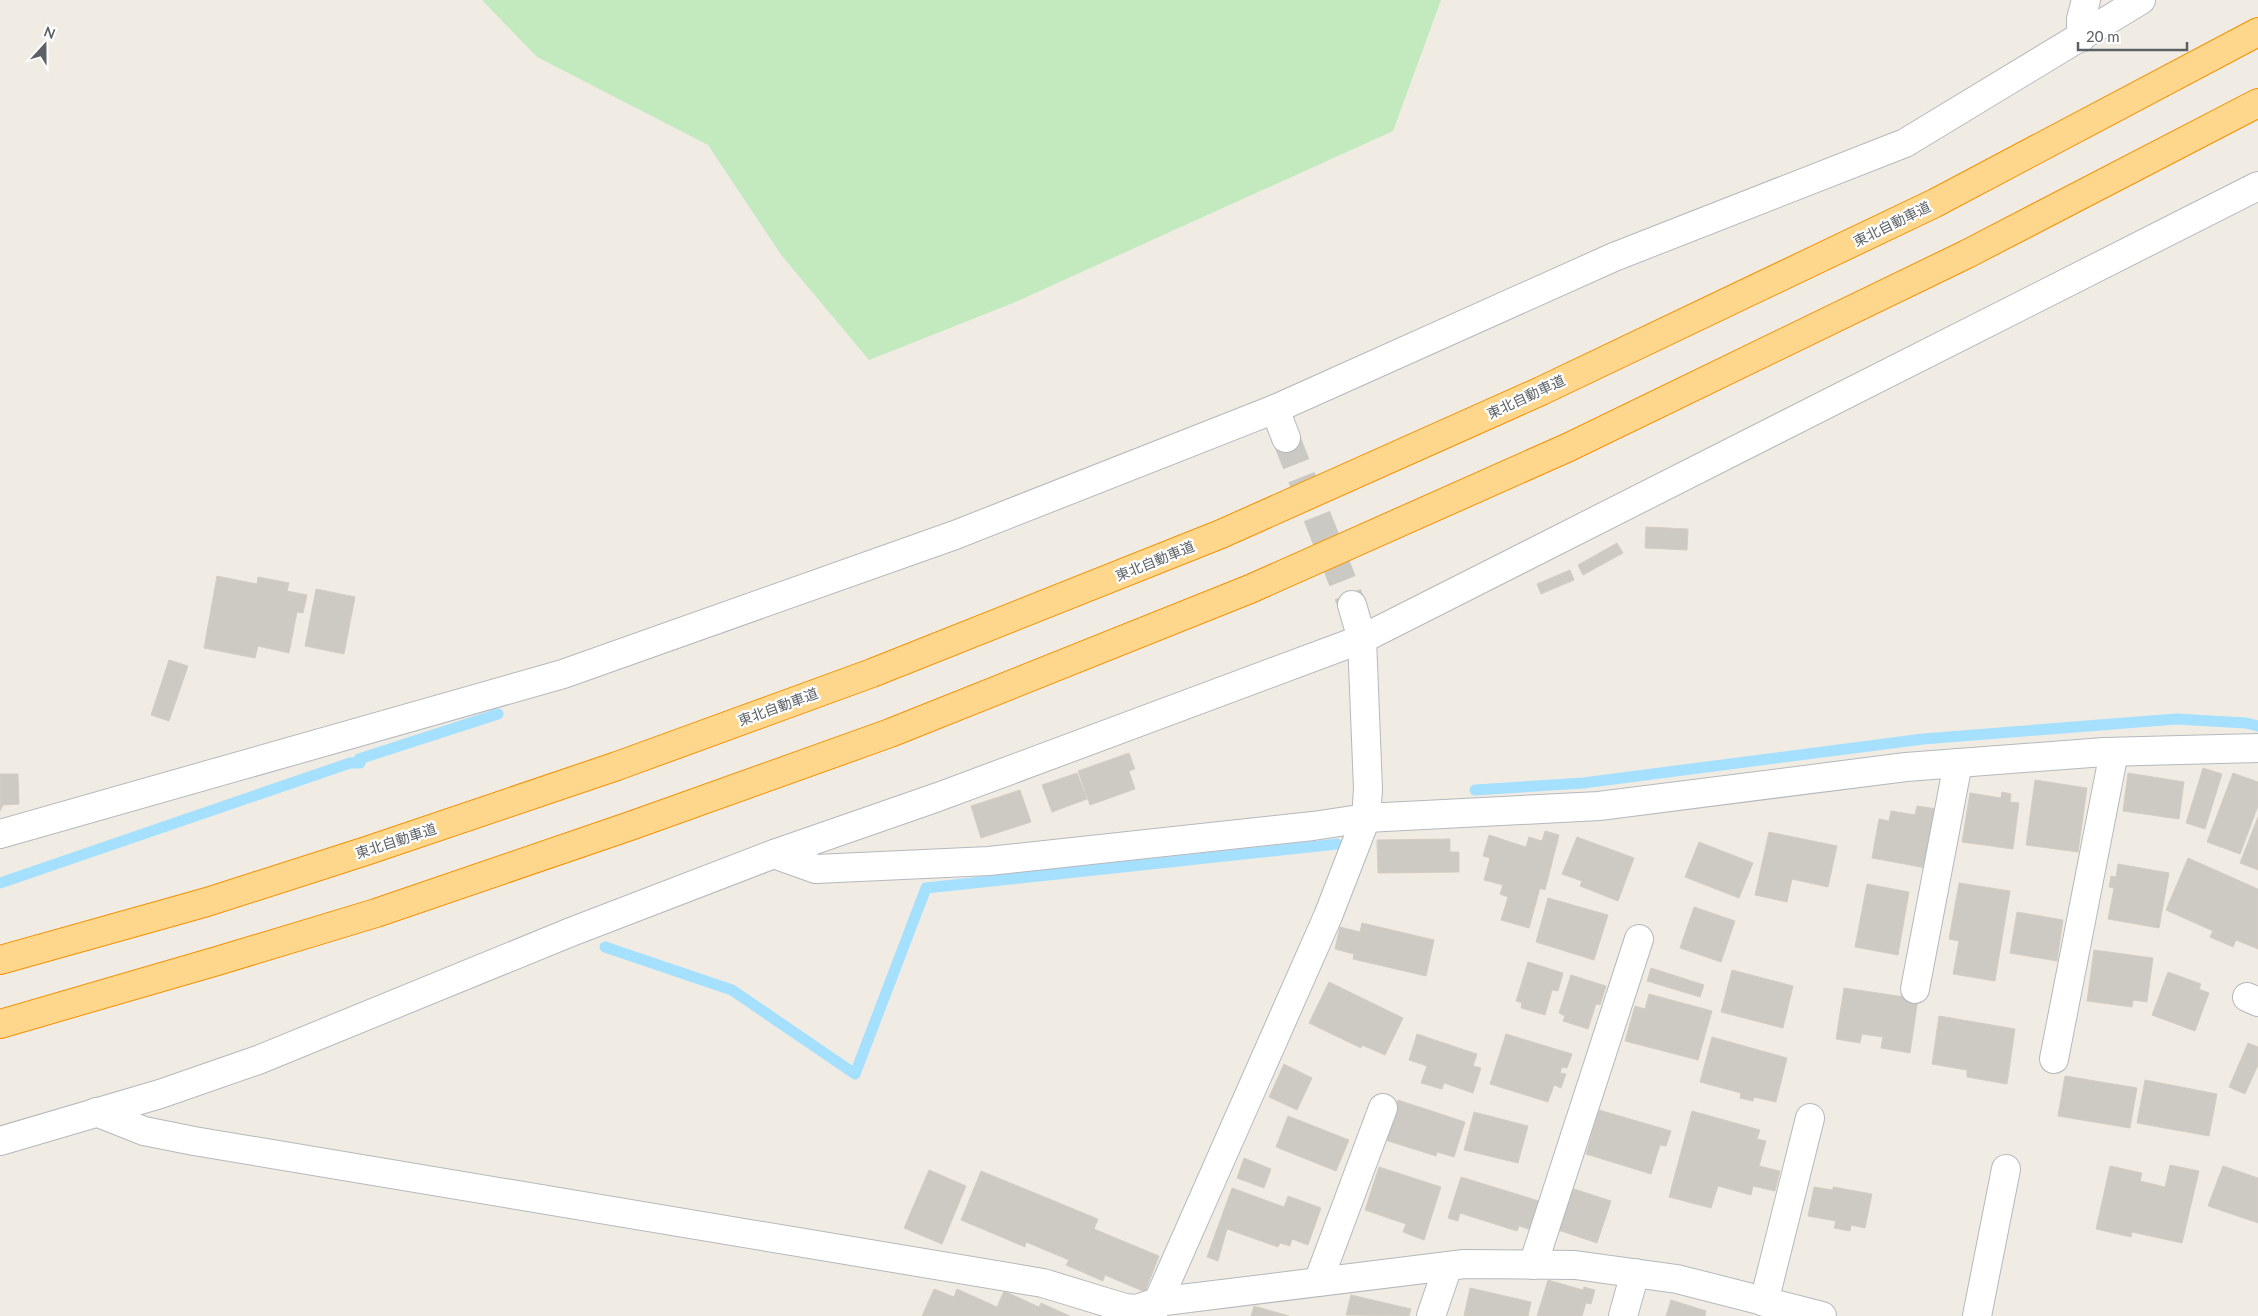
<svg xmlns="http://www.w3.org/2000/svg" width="2258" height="1316" font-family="Lato,'Noto Sans JP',sans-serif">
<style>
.green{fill:#c2eabe}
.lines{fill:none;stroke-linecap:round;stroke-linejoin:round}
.stream{stroke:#a5e0ff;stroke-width:11}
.building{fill:#cdc9c3;stroke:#d5cdc1}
.minor-tunnel{stroke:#cbc9c4;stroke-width:28;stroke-dasharray:28 14;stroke-linecap:butt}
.minor-casing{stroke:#b5b8bc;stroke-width:30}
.highway-casing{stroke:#f49000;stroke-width:30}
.minor{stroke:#fff;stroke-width:28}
.highway{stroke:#ffd78c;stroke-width:28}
.labels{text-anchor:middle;stroke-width:4.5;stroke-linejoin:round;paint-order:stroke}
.street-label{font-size:14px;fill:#5c6166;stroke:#fff}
</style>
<rect width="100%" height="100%" fill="#f0ece4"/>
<polygon class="green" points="482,0 1441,0 1393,131 1013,303 869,360 782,256 708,145 537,57"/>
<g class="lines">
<g class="stream">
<polyline points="1475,790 1583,783 1923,739 2176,719 2246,723 2258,726"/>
<polyline points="0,883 350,763 360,763 359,759 498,714"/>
<polyline points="605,947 732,990 855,1074 926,888 1337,844"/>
</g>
</g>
<g class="building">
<polygon points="1646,527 1688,529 1687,550 1645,548"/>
<polygon points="1617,543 1623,553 1583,575 1578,565"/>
<polygon points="1570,570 1574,580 1541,594 1537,584"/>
<polygon points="217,576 257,584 258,577 289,583 287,591 307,595 303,613 297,612 289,653 258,646 255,658 204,648"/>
<polygon points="316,589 355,597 344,654 305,646"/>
<polygon points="169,660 188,666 169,721 151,715"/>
<polygon points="1129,753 1135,769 1129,771 1135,789 1090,805 1078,771"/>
<polygon points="2203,768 2222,774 2205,829 2186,823"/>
<polygon points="1077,773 1087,799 1052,812 1042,785"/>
<polygon points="2128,773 2184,782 2179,819 2123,811"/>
<polygon points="2233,773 2258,782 2258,806 2240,854 2207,842"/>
<polygon points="0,774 18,774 19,804 3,805 0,811"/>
<polygon points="2035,780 2087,788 2078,852 2026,845"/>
<polygon points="1020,790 1031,822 981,838 971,806"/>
<polygon points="2002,792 2011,794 2010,802 2019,803 2013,849 1962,842 1970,793 2001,798"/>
<polygon points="1917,806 1937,809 1926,868 1872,858 1879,819 1889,821 1891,811 1915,815"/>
<polygon points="2258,817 2258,870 2240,863"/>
<polygon points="1545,831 1559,835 1545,890 1540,888 1529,928 1501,920 1508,897 1500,894 1503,885 1484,880 1490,858 1483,856 1489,835 1526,847 1529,837 1542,841"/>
<polygon points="1769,832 1837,846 1828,887 1792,879 1787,902 1755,895"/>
<polygon points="1577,837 1634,858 1618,901 1580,886 1582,881 1562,874"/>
<polygon points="1450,839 1450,852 1459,852 1459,872 1378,873 1377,840"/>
<polygon points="1699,842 1753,863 1739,898 1685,877"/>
<polygon points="2188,858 2258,889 2258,949 2236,940 2233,947 2210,937 2213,931 2166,910"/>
<polygon points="2118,864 2169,873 2159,928 2108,919 2114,888 2109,887 2111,876 2116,877"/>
<polygon points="1959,883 2010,891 1995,981 1953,974 1959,941 1949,939"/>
<polygon points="1867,884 1909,892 1898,955 1855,947"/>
<polygon points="1548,898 1608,915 1594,960 1536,942"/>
<polygon points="1694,907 1735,921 1721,962 1680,948"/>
<polygon points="2017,912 2063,920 2057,961 2010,953"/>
<polygon points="1362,923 1434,940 1426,976 1353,959 1354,954 1335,949 1340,927 1360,932"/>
<polygon points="2094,950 2153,958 2147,1002 2133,1000 2132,1007 2087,1001"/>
<polygon points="1528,962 1563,973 1558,991 1552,990 1545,1015 1521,1008 1522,1003 1516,1001"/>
<polygon points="1651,968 1704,985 1700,997 1647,981"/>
<polygon points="1732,970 1793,986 1783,1028 1721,1012"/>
<polygon points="2168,972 2201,984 2199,989 2209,993 2195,1031 2152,1015"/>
<polygon points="1571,975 1606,986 1600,1005 1596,1004 1588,1029 1563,1021 1565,1016 1559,1013"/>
<polygon points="1329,982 1403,1018 1385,1055 1362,1045 1361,1048 1309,1023"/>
<polygon points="1844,988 1918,999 1910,1053 1881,1048 1883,1037 1862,1034 1860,1043 1836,1039"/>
<polygon points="1649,994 1712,1011 1698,1060 1625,1041 1635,1006 1645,1009"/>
<polygon points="1939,1016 2015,1029 2007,1084 1967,1077 1967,1070 1932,1064"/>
<polygon points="1417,1034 1477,1054 1473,1066 1481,1068 1473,1093 1444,1083 1442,1089 1421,1083 1427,1066 1409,1060"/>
<polygon points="1506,1034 1572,1054 1567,1068 1562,1067 1560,1073 1566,1074 1561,1088 1554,1085 1548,1102 1490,1084"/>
<polygon points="1712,1037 1787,1058 1776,1102 1754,1097 1753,1101 1740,1098 1741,1093 1700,1082"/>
<polygon points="2248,1043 2258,1047 2258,1065 2245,1094 2229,1087"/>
<polygon points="1284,1064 1312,1078 1297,1110 1269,1097"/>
<polygon points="2065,1076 2137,1088 2130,1128 2058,1116"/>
<polygon points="2145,1080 2217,1094 2209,1136 2137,1123"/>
<polygon points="1398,1100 1465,1122 1454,1157 1437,1152 1436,1156 1385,1140"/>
<polygon points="1599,1110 1671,1131 1666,1146 1660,1145 1651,1174 1586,1154"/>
<polygon points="1692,1111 1760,1130 1757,1139 1766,1141 1759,1166 1780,1171 1775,1191 1753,1186 1751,1195 1718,1186 1711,1208 1669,1197"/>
<polygon points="1474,1112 1528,1126 1518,1163 1464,1150"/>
<polygon points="1288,1116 1349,1140 1336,1171 1276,1147"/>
<polygon points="1244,1158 1271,1169 1264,1188 1237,1178"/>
<polygon points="2170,1165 2199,1171 2182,1243 2132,1232 2131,1237 2096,1229 2110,1166 2142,1173 2140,1181 2165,1187"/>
<polygon points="2223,1166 2258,1178 2258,1223 2208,1206"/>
<polygon points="1379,1167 1441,1187 1424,1240 1403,1232 1406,1224 1365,1210"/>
<polygon points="929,1170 966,1186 942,1244 904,1228"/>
<polygon points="981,1171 1098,1219 1094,1229 1159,1256 1145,1292 1105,1275 1103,1281 1066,1265 1069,1260 1026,1242 1025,1247 961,1220"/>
<polygon points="1461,1177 1539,1201 1531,1230 1519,1226 1517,1231 1460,1213 1458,1221 1448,1218"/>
<polygon points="1814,1187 1833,1190 1833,1187 1872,1194 1865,1228 1851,1225 1850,1231 1834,1228 1836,1221 1808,1216"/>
<polygon points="1232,1188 1284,1207 1288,1196 1321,1208 1308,1245 1292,1239 1290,1246 1280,1243 1278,1247 1227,1229 1218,1261 1207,1257"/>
<polygon points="1571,1188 1611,1201 1597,1243 1558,1230"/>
<polygon points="1548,1280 1583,1290 1584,1287 1595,1290 1591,1304 1586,1303 1582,1316 1537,1316"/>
<polygon points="1470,1288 1531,1302 1528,1316 1464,1316"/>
<polygon points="934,1289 954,1297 957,1289 997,1307 1004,1291 1039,1307 1041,1303 1070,1316 922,1316"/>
<polygon points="1351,1295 1411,1309 1409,1316 1346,1315"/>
<polygon points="1671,1300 1706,1311 1705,1316 1666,1316"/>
<polygon points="1254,1306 1289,1316 1251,1316"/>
</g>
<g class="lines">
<polyline class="minor-tunnel" points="1286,438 1352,605"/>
<defs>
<g id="minor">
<polyline points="2081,38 2081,19 2086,0"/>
<polyline points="1275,409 1286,438"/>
<polyline points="0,834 563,674 955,535 1275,409 1614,257 1905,143 2141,0"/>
<polyline points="774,854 816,869 989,861 1313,826 1366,818 1599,806 1906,767 2104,752 2258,748"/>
<polyline points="1915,989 1958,763"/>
<polyline points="2247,997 2258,1002"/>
<polyline points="2054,1059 2114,752"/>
<polyline points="96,1112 144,1131 194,1141 1043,1283 1125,1308 1137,1309 1157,1302 1464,1264 1575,1265 1677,1279 1822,1316"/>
<polyline points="0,1141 160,1094 258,1060 571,932 774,854 938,797 1362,639 2258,186"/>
<polyline points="1533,1265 1639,939"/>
<polyline points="1318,1282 1383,1108"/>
<polyline points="1764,1302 1810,1118"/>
<polyline points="1152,1315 1328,916 1366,818 1368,789 1362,639 1352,605"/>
<polyline points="1431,1316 1448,1266"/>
<polyline points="1623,1316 1635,1273"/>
<polyline points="1977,1316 2006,1169"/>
</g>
<g id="highway">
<polyline points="0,960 207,902 366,851 617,766 872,673 1221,534 1541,391 1935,203 2258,32"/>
<polyline points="0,1024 217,961 376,913 633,825 890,733 1250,589 1569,447 1967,254 2258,103"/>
</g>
</defs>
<use href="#minor" class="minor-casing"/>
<use href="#highway" class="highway-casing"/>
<use href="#minor" class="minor"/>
<use href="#highway" class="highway"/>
</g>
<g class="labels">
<g class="street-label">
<text transform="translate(1892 224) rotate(-26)" y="5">東北自動車道</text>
<text transform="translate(1526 397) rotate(-25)" y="5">東北自動車道</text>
<text transform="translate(1155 561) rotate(-22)" y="5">東北自動車道</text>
<text transform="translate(778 707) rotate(-20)" y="5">東北自動車道</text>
<text transform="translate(396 841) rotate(-18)" y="5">東北自動車道</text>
</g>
</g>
<g transform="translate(45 45) rotate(21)" stroke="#ffffff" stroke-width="4" paint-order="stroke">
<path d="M0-4L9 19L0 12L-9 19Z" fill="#5c6166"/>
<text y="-8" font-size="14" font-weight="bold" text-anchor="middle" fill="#5c6166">N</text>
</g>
<path d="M2078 42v8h109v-8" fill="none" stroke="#5c6166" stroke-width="2.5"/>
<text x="2086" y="42" font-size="15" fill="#5c6166" stroke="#ffffff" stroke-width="4" paint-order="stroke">20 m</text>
</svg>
